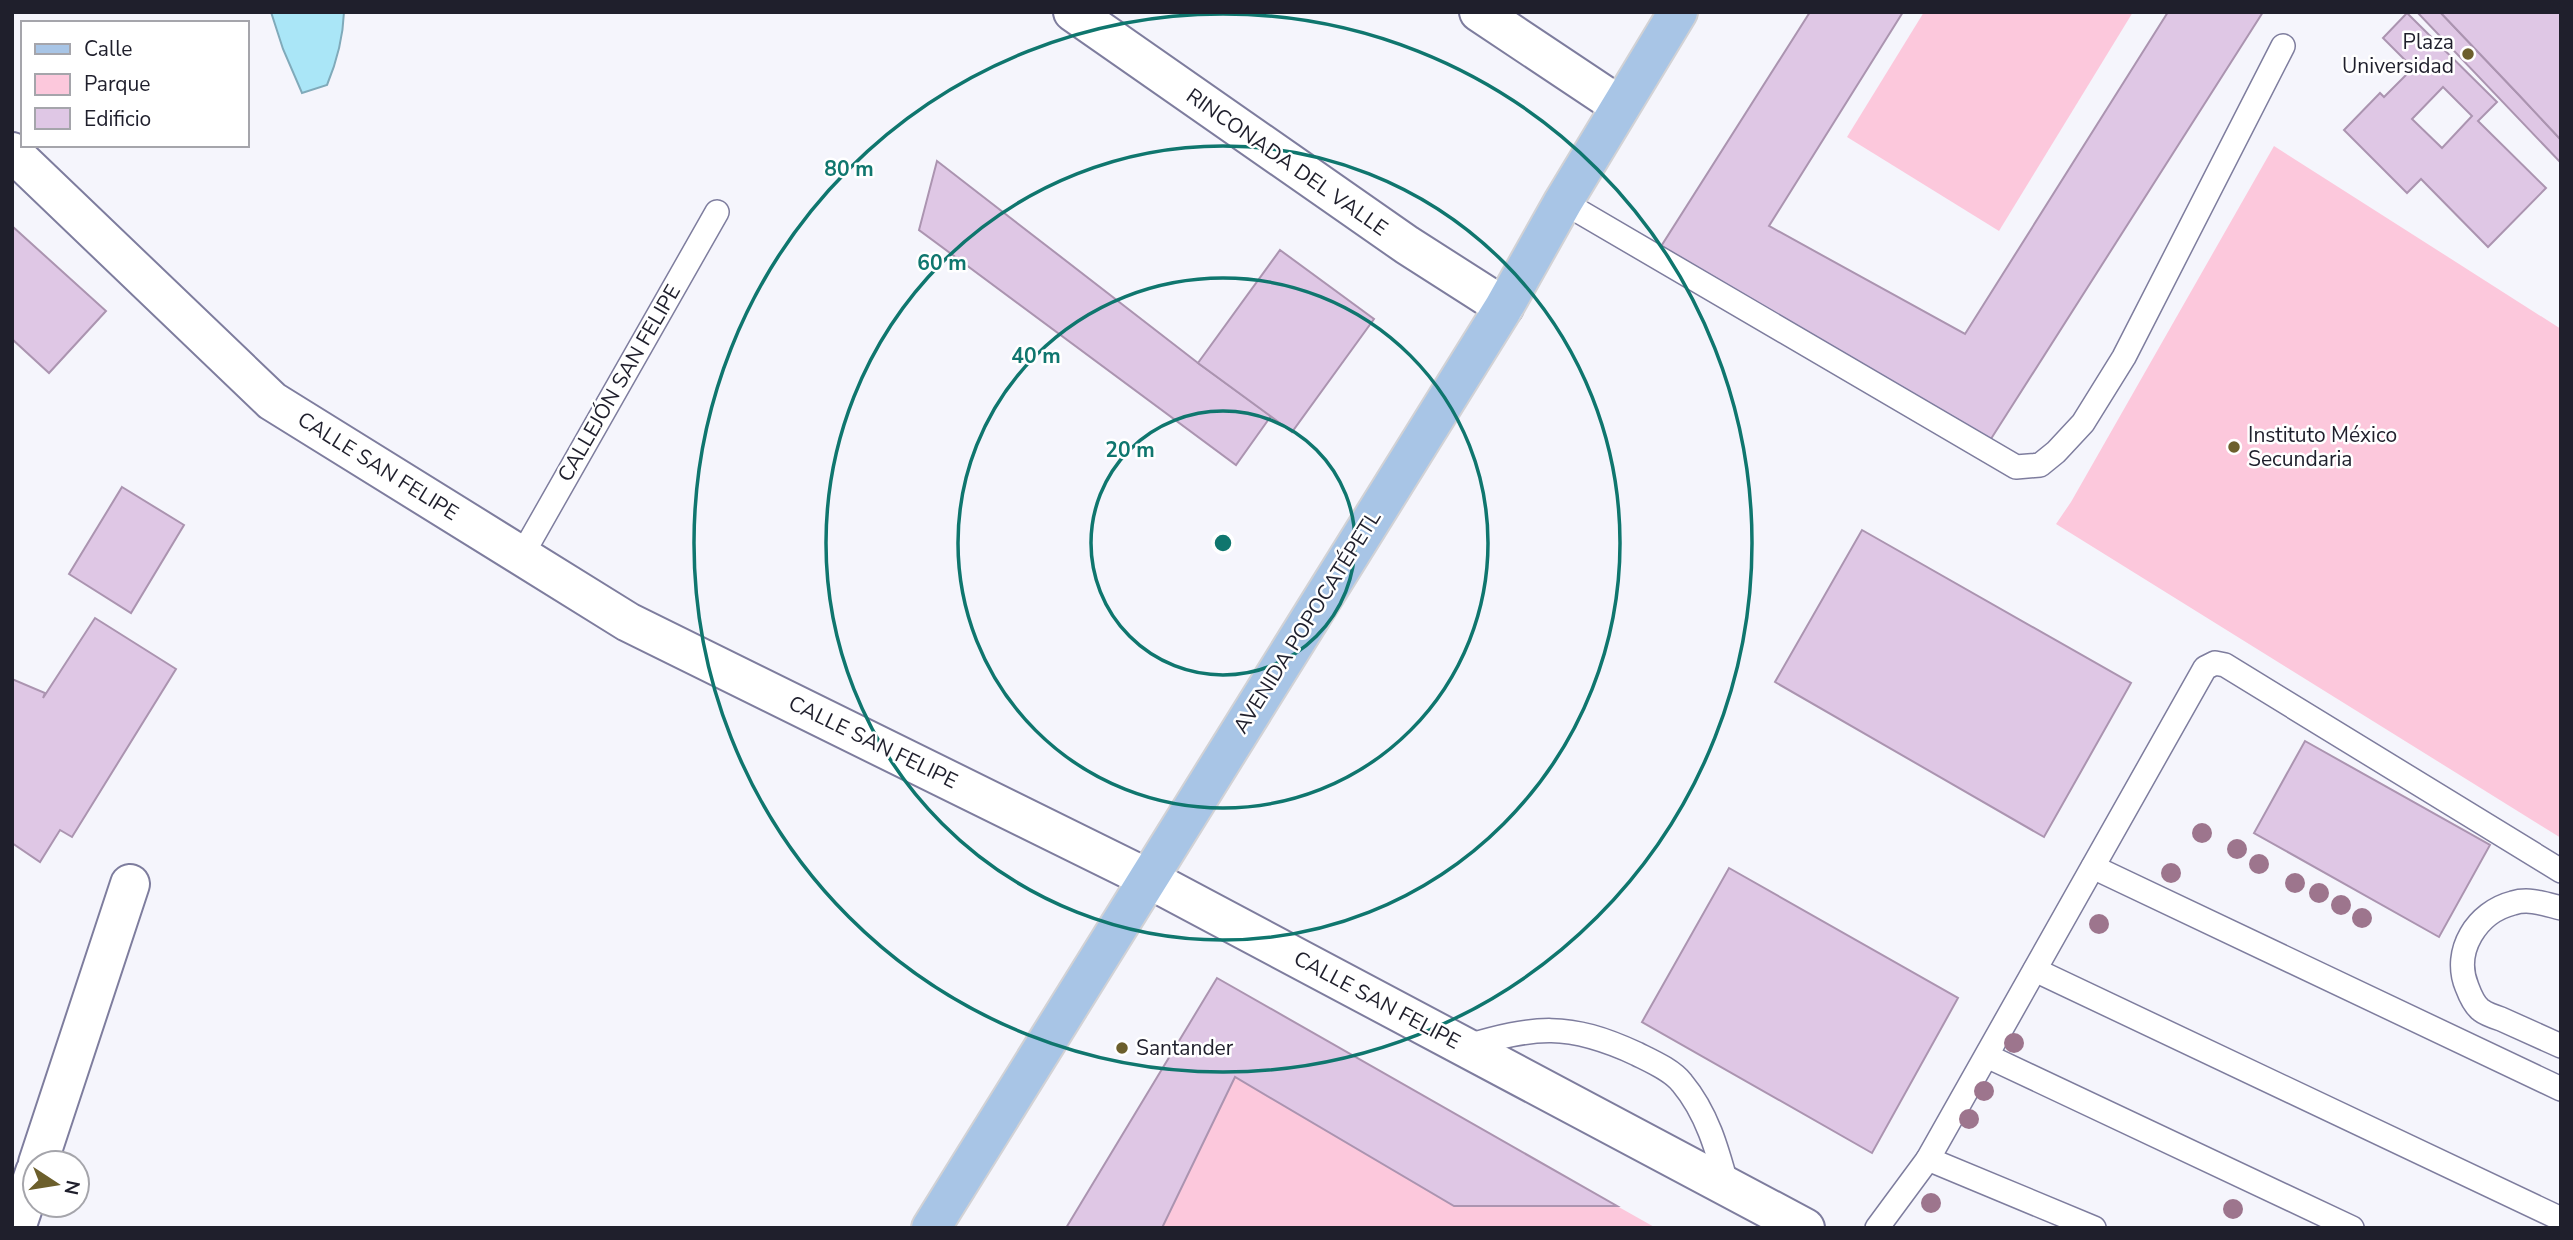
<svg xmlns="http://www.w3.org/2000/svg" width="2573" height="1240" font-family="'Nunito Sans',sans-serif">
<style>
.green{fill:#fcc8dc}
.water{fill:#aae6f7;stroke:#80aaba;stroke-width:2}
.building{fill:#dfc7e5;stroke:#ab94b0;stroke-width:2;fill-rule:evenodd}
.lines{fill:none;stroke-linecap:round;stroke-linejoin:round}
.lane-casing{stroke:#7e7d9e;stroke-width:26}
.street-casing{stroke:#7e7d9e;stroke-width:42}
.primary-casing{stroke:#d2d2d5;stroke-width:42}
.lane{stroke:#fff;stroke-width:23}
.street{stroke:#fff;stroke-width:38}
.primary{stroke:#a8c5e6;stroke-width:38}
.tree{fill:#9d758d}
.ring{fill:none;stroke:#0f766e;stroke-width:3.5}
.poi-dot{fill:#6c5f2c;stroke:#fff;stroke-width:2.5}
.labels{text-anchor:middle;stroke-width:5;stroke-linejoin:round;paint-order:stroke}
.poi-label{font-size:21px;fill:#1f1f2c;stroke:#fff;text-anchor:start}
.street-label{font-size:21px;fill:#1f1f2c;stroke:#fff}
.centre{fill:#0f766e;stroke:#fff;stroke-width:3.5}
.ring-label{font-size:21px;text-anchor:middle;font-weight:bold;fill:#0f766e;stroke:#fff;stroke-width:5;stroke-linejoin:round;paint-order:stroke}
</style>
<rect width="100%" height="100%" fill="#f5f5fc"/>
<g class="green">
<polygon points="1924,12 2133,12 1999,231 1847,137"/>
<polygon points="2274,146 2561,329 2561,838 2056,524 2071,502"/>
<polygon points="1235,1077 1454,1206 1617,1206 1656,1228 1162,1228"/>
</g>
<path class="water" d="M271,12H344C343,39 337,61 327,85L302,93L283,49Z"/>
<g class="building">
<polygon points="1810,12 1903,12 1769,226 1965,334 2168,12 2263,12 1989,442 1660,248"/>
<polygon points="2417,12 2440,12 2519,95 2561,140 2561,163"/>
<polygon points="2440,12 2561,12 2561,140 2519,95"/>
<path d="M2407,13L2497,102L2478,121L2546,188L2488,247L2421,179L2407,193L2344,130L2380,93L2384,97L2413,68L2383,38ZM2443,87L2472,116L2442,148L2412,119Z"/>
<polygon points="937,161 1198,363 1271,416 1236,465 919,230"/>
<polygon points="12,226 106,311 49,373 12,339"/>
<polygon points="1280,250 1374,319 1292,432 1198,363"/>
<polygon points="122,487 184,525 131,613 69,574"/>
<polygon points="1862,530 2131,683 2044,837 1775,682"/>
<polygon points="95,618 176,669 72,837 60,830 40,862 12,843 12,679 45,693 43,698"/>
<polygon points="2305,741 2490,845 2439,937 2254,833"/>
<polygon points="1729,868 1958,998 1872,1153 1642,1022"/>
<polygon points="1217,978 1617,1206 1454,1206 1235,1077 1162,1228 1066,1228"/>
</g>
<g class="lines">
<defs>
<g id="lane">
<polyline points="1563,202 2016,467 2040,465 2056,452 2083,423 2124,357 2283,46"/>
<polyline points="522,555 717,212"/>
<polyline points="2093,867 2561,1089"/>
<path d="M2561,908C2545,904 2529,898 2513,903C2477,912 2452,951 2467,987C2470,995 2474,1005 2481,1010C2486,1014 2495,1017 2501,1019C2521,1028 2541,1037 2561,1046"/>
<polyline points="2035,970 2561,1219"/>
<path d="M1464,1047C1535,1026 1568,1022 1637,1054C1651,1061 1672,1070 1682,1083C1707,1113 1717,1149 1727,1186"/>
<polyline points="1987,1056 2352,1228"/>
<polyline points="1877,1228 1928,1159"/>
<polyline points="2094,1228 1928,1159 2205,668 2215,663 2225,665 2561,871"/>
</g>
<g id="street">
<polyline points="1073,12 1407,245 1504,307"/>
<polyline points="1479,12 1620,106"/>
<polyline points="12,152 272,401 628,622 1147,878 1805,1228"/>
<polyline points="38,1163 130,884"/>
<polyline points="16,1228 35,1172"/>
</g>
<polyline id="primary" points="931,1228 1504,307 1563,202 1678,12"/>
</defs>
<use href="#lane" class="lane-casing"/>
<use href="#street" class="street-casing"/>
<use href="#primary" class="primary-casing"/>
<use href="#lane" class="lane"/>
<use href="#street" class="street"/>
<use href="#primary" class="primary"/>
</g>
<g class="tree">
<circle cx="2202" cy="833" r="10"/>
<circle cx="2237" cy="849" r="10"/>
<circle cx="2259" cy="864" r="10"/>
<circle cx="2171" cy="873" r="10"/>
<circle cx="2295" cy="883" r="10"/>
<circle cx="2319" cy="893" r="10"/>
<circle cx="2341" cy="905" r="10"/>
<circle cx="2362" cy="918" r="10"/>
<circle cx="2099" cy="924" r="10"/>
<circle cx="2014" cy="1043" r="10"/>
<circle cx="1984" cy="1091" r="10"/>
<circle cx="1969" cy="1119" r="10"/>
<circle cx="1931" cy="1203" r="10"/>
<circle cx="2233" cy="1209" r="10"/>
</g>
<g class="ring">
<circle cx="1223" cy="543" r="132"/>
<circle cx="1223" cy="543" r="265"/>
<circle cx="1223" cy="543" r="397"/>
<circle cx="1223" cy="543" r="529"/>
</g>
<g class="poi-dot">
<circle cx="2468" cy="54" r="7"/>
<circle cx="2234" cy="447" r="7"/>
<circle cx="1122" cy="1048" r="7"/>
</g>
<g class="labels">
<g class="poi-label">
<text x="2454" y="49" text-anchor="end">Plaza<tspan x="2454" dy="24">Universidad</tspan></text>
<text x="2248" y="442">Instituto México<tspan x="2248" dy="24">Secundaria</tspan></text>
<text x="1136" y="1055">Santander</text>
</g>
<g class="street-label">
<text transform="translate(1287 162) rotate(35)" y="7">RINCONADA DEL VALLE</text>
<text transform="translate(619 383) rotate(-60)" y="7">CALLEJÓN SAN FELIPE</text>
<text transform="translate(378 466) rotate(32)" y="7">CALLE SAN FELIPE</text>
<text transform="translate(1307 622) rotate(-58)" y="7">AVENIDA POPOCATÉPETL</text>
<text transform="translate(873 742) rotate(26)" y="7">CALLE SAN FELIPE</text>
<text transform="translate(1377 1000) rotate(28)" y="7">CALLE SAN FELIPE</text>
</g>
</g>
<circle cx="1223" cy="543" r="10" class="centre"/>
<g class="ring-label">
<text x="849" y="176">80 m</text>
<text x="942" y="270">60 m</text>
<text x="1036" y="363">40 m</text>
<text x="1130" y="457">20 m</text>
</g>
<rect width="2573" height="1240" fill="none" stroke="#1f1f2c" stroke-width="28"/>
<rect x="21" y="21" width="228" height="126" fill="#ffffff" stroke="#a5a5ab" stroke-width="2"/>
<rect x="35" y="44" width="35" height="10" fill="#a8c5e6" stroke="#a5a5ab" stroke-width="2"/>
<text x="84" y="56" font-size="21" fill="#1f1f2c">Calle</text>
<rect x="35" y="74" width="35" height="21" fill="#fcc8dc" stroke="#a5a5ab" stroke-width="2"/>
<text x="84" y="91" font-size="21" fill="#1f1f2c">Parque</text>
<rect x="35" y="108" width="35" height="21" fill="#dfc7e5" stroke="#a5a5ab" stroke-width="2"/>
<text x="84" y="126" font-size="21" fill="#1f1f2c">Edificio</text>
<g transform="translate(56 1184) rotate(102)"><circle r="33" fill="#ffffff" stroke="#a5a5ab" stroke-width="2"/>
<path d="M0-5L12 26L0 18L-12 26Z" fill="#6c5f2c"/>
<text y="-10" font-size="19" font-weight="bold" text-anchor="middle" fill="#1f1f2c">N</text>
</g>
</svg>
